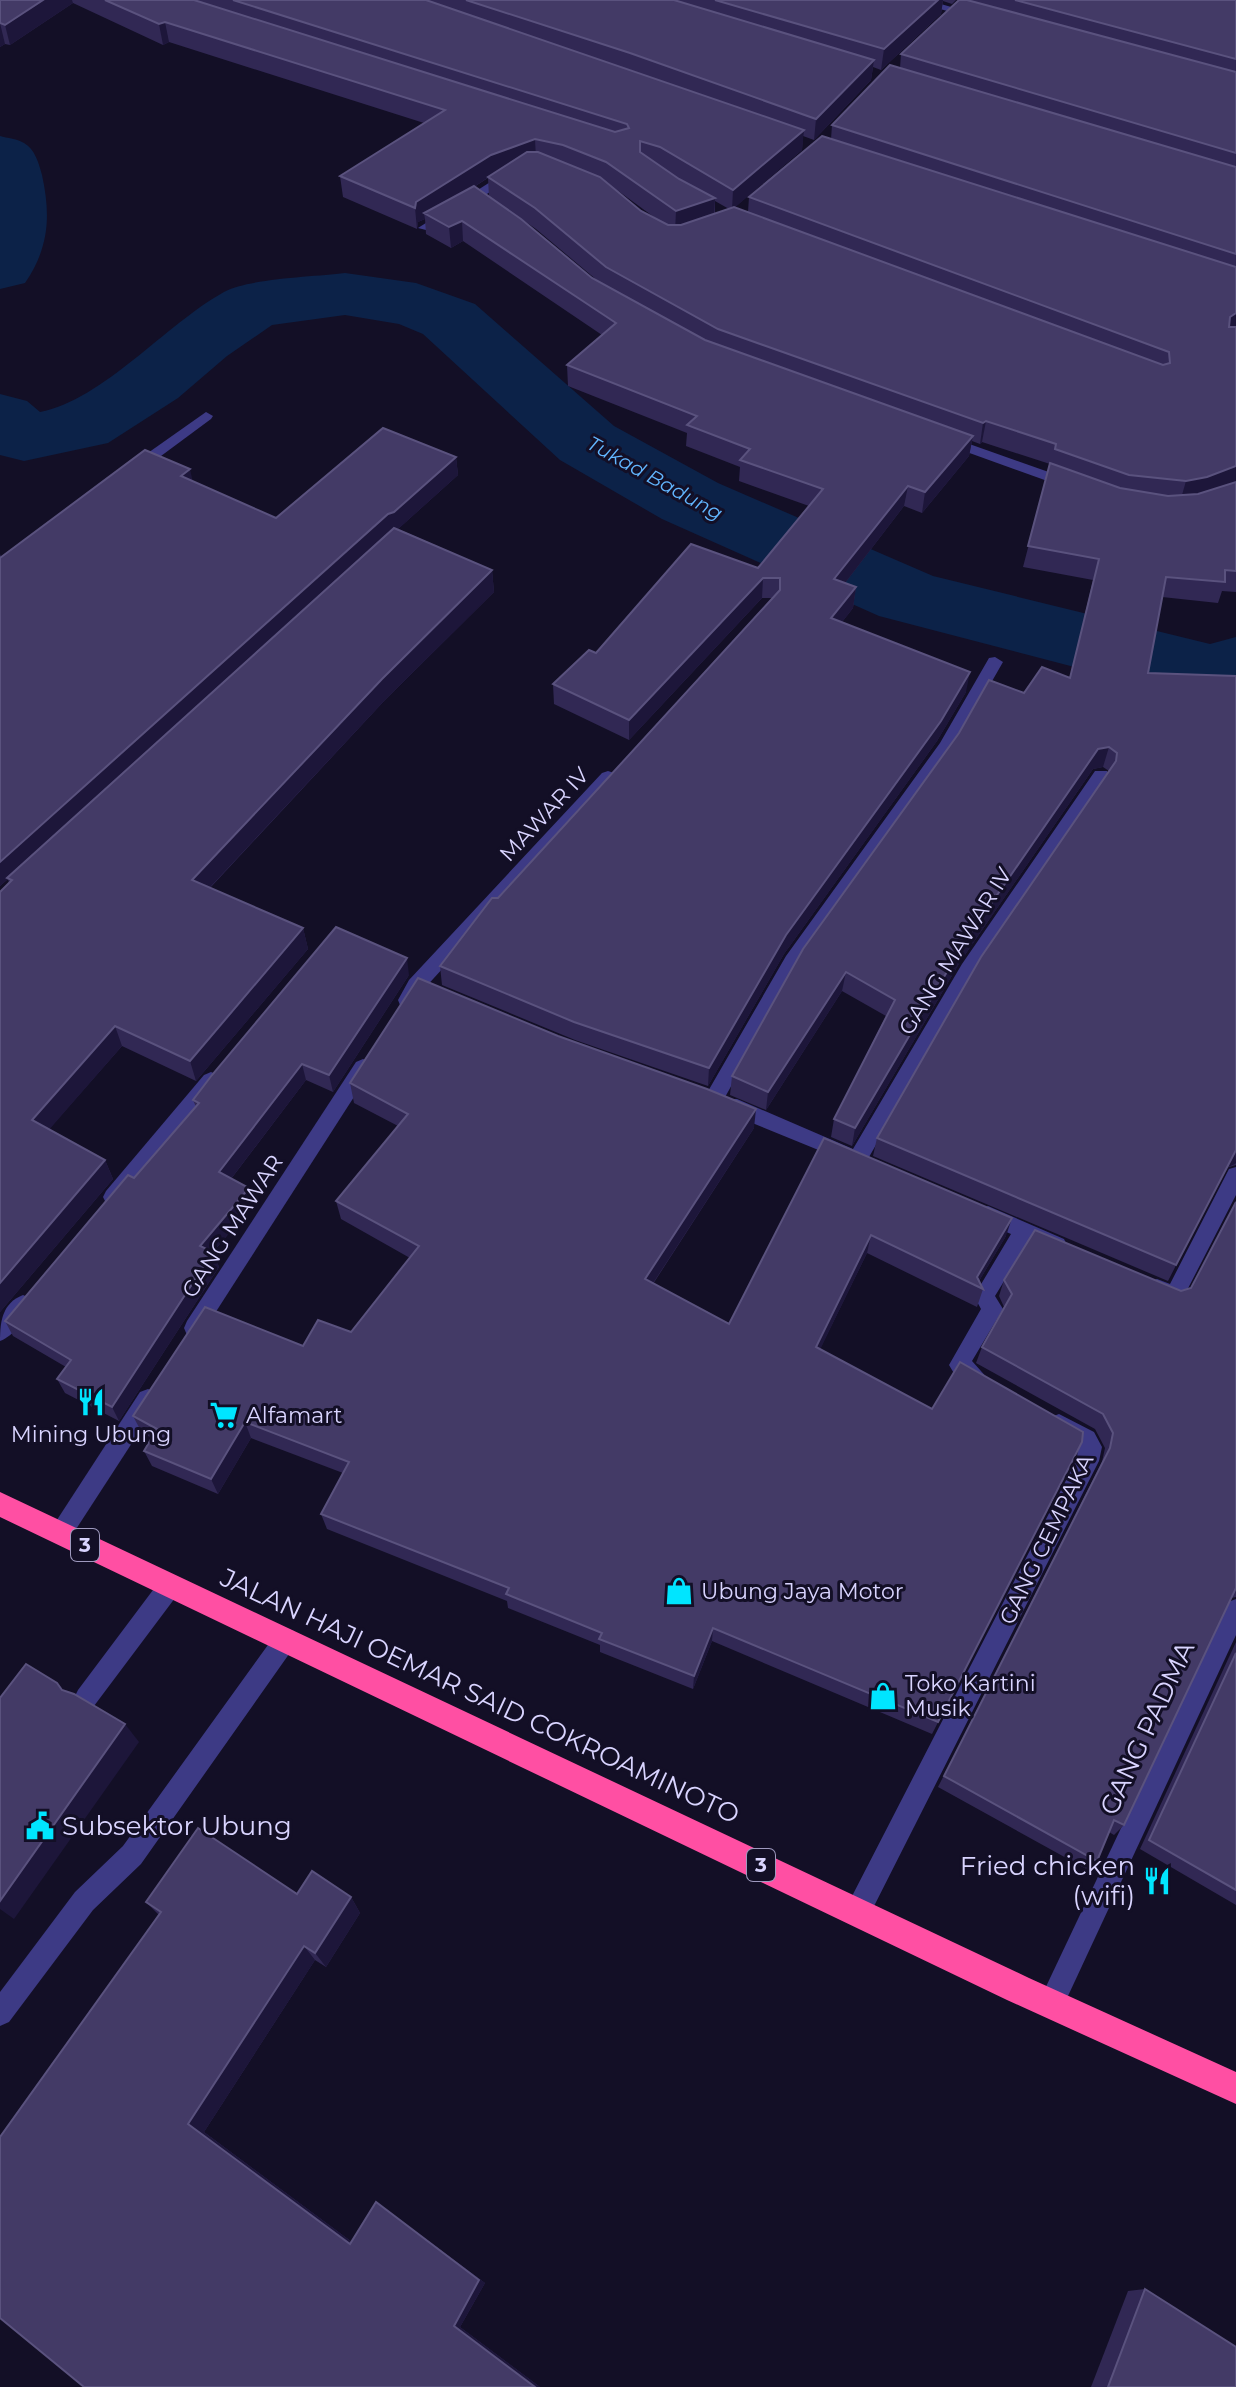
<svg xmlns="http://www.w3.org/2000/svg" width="1236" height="2387" font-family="Montserrat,sans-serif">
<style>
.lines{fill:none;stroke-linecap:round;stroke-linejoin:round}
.river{fill:#0c2248;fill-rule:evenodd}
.lane{fill:#3d3a85;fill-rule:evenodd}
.street{fill:#3d3a85;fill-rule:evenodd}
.highway{fill:#ff4fa3;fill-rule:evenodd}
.wall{fill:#312854;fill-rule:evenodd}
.shaded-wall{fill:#1d163a}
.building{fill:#433a66;stroke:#5a527e;stroke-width:2}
.labels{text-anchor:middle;stroke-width:6;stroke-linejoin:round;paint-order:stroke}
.far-water-label{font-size:20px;font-style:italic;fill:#62b6ff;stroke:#130f26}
.shield{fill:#130f26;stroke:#9e99be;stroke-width:2}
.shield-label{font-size:20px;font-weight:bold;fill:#d9d4ff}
.street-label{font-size:22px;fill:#d9d4ff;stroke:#130f26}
.poi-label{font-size:22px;fill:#d9d4ff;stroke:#130f26;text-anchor:start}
.near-street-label{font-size:26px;fill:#d9d4ff;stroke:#130f26}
.near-poi-label{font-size:26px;fill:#d9d4ff;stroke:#130f26;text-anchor:start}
</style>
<rect width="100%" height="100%" fill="#130f26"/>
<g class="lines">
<g class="river">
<path d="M0,136C7,138 18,139 24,143C35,149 39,164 42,175C51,216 49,248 25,283L0,289Z"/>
<path d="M345,273L416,283L475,304L614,426L718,483L933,576L1210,644L1236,637V699L1216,704L879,616L662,519L560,460L423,334L399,324L345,315L272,325L227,356L178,398L108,443L24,461L0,455V394L27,401L40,412C103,400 166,324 224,292C250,278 314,277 345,273Z"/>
</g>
<g class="lane">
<polygon points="170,1575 178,1578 181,1586 178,1594 94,1706 86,1710 78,1706 74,1698 78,1690 162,1578"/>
<polygon points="286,1628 294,1631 298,1639 294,1647 141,1864 93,1910 9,2022 0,2026 0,1992 75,1892 123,1846 278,1631"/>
</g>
<g class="street">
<polygon points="907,0 927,0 979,15 973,18"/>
<polygon points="506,172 516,175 430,231 418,228"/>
<polygon points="206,412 213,416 211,419 138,473 128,473 128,467"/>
<polygon points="944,435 1077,482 1079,485 1077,488 1067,488 939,442 937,439"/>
<polygon points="995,657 1003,662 952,751 798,966 724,1099 737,1099 853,1149 962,964 1095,771 1107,771 1109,775 1107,779 974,974 865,1164 851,1164 849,1159 838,1158 723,1111 721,1105 707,1105 704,1099 707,1093 786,956 940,743 989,658"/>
<polygon points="608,771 614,773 616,777 614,781 423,990 414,1005 400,1005 398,1000 409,980 602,773"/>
<polygon points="363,1059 370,1062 373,1067 370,1072 201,1335 194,1337 187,1335 184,1328 187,1321 356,1062"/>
<polygon points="211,1072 218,1075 221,1080 218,1085 120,1203 113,1205 106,1203 103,1197 106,1191 204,1075"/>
<polygon points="1236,1167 1236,1195 1181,1302 1174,1305 1150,1294 1147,1288 1150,1282 1157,1279 1170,1284 1229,1169"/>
<polygon points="988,1206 1064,1239 1067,1245 1064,1251 1057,1254 1028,1242 995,1296 1003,1309 972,1361 989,1380 986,1387 978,1390 958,1380 949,1365 981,1309 974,1296 1011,1234 981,1221 978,1215 981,1209"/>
<path d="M23,1295L30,1298L33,1304C27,1317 14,1336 0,1341C0,1322 2,1303 23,1295Z"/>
<polygon points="148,1389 156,1392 159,1399 156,1406 69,1540 61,1544 53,1540 50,1533 53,1526 140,1392"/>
<polygon points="1059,1414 1094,1432 1102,1447 1099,1461 867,1920 858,1924 849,1920 845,1911 849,1902 1077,1459 1078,1446 1051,1431 1048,1424 1051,1417"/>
<polygon points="1236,1599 1236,1635 1061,2011 1052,2015 1043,2011 1039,2002 1043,1993 1228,1602"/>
</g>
<polygon class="highway" points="0,1492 1029,1978 1236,2072 1236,2104 1007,2000 0,1517"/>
</g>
<g class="wall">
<path d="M0,0H956L952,4L943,1L941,14L881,70L873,67L871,80L814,140L803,136L802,150L735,207L748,212L749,197L831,139L832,125L900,68L901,54L970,0H1236V592L1222,591L1218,603L1162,597L1148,673L1236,676V1165L1226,1168L1168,1281L873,1156L877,1138L1109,771L1103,767L1093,769L960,962L852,1146L831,1137L834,1119L886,1016L842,991L766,1110L730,1095L732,1076L1024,693L1070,678L1093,580L1023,567L1050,464L982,442L980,444L972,441L969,456L922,513L904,506L845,583L856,587L853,608L842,622L966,692L937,741L784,954L708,1086L575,1040L442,985L440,966L498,898L772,598H762L629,740L554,704L553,684L596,653L758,568L809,506L739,481L740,467L686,446L687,433L568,386L567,365L602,335L463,241L451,248L426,234L425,219L418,222L417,229L343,197L340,176L424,123L169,42L163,45L73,3L10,45L5,44L0,47ZM488,178L489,197L474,187ZM617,190L658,220L641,211ZM715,201L729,209L715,213ZM498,203L536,229L598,281L592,278Z"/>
<polygon points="456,457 458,475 398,529 492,570 494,592 385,700 210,888 303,928 308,949 196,1081 122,1046 49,1129 105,1160 113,1179 0,1312 9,883 8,879 0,886 0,554 1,557 193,482 276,518"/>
<polygon points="409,975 333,1092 306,1080 231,1179 254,1204 213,1252 219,1267 119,1421 65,1393 57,1379 66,1367 13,1336 5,1321 134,1178 196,1107 193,1100"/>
<polygon points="350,1083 754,1128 653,1284 729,1324 824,1138 1006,1236 979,1281 983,1289 977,1307 867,1253 820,1349 932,1409 1082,1442 932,1734 712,1641 693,1689 600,1652 600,1645 508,1608 507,1601 327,1529 321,1514 343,1473 251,1438 218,1494 152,1466 144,1451 152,1438 142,1433 133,1416 303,1346 351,1332 410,1258 341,1219 336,1201 398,1126 354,1103"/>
<polygon points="1236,1201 1236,1597 1231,1598 1124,1825 1114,1835 1109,1832 1097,1861 1088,1870 938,1787 1102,1462 1105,1448 1095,1429 976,1363 982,1347 1004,1307 999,1296 1004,1280 1181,1291 1191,1288"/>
<polygon points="1236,1642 1236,1905 1140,1849"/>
<polygon points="297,1894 351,1897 360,1913 326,1967 315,1960 204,2132 352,2242 376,2202 485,2283 460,2327 540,2387 84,2387 159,1915 146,1902"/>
<polygon points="1145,2289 1236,2387 1091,2387 1128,2291"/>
</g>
<g class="shaded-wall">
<polygon points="43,0 72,0 73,3 10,45 5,25"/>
<polygon points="938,0 943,0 941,14 881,70 884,49"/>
<polygon points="165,22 169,42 163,45 159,24"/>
<polygon points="0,23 5,44 0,47"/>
<polygon points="874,60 871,80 814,140 816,119"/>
<polygon points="804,130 802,150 732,210 733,190"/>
<polygon points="535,139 536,159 492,175 429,216 424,213 425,219 418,222 417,229 415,208 416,202 491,155"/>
<polygon points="715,198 714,218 675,232 676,211"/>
<polygon points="462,221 463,241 451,248 449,227"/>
<polygon points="1236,313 1236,330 1223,337 1230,317"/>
<polygon points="986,421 982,442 980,444 983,423"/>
<polygon points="973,436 969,456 922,513 925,492"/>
<polygon points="456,457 458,475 397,530 390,533 0,886 0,862 388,514"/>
<polygon points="1236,466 1236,484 1180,502 1186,481"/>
<polygon points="190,469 194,487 181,476"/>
<polygon points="908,486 904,506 832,600 834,579"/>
<polygon points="492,570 494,592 385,700 198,900 192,880 382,679"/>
<polygon points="763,578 762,598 629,740 629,720"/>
<polygon points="856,587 853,608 829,639 831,618"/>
<polygon points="970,672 966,692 937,741 784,954 708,1086 709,1068 786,935"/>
<polygon points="1109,747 1103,767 1093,769 960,962 852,1146 855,1128 964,943 1098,749"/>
<polygon points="303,928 308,949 196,1081 190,1061"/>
<polygon points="407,958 409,975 333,1092 329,1075"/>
<polygon points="846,972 842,991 766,1110 768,1092"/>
<polygon points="115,1026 122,1046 41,1139 32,1120"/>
<polygon points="302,1064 306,1080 224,1188 219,1172"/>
<polygon points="756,1109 754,1128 644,1297 645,1279"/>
<polygon points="1235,1150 1236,1163 1235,1164 1226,1168 1168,1281"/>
<polygon points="105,1160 113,1179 0,1312 0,1283"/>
<polygon points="249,1188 254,1204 205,1261 200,1246"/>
<polygon points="1012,1218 1006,1236 976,1286 977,1277"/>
<polygon points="871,1235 867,1253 813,1364 816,1347"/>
<polygon points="213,1252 219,1267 119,1421 112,1407"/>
<polygon points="245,1422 251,1438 218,1494 211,1479"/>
<polygon points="713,1628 712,1641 693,1689 694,1676"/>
<polygon points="125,1724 139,1742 14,1919 0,1909 0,1901"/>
<polygon points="351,1897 360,1913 326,1967 315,1953"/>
<polygon points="304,1946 315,1960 204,2132 360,2248 350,2244 188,2124"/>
<polygon points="376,2202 485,2283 460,2327 540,2387 535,2387 454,2326"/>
</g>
<g class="building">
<polygon points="0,0 43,0 5,25 0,23"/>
<polygon points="105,0 194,0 615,132 629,128 627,124 233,0 426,0 804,130 733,190 660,147 640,141 640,152 679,179 715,198 676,211 606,162 563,145 535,139 491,155 416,202 415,208 340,176 445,110 165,22 159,24"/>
<polygon points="466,0 674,0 874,60 816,119 630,53"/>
<polygon points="715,0 938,0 884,49"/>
<polygon points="959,0 967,0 1236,72 1236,153 901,54"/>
<polygon points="1015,0 1236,0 1236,59"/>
<polygon points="890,65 1236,167 1236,254 832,125"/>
<polygon points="822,136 1236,267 1236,313 1230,317 1229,327 1236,327 1236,466 1207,477 1186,481 1129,475 1055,449 1056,444 986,421 983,423 718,329 606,267 535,208 488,177 527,152 538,152 600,177 641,211 668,225 681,225 734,207 1163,365 1170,363 1169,352 749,197"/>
<polygon points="474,186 521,219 592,278 705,340 973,436 925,492 908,486 834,579 856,587 831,618 970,672 941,721 786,935 709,1068 574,1022 440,966 492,898 498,898 780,590 780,578 763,578 629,720 553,684 589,650 596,653 691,544 758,568 823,489 740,460 750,449 687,425 697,416 567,365 616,323 462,221 449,227 424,213"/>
<polygon points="383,428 456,457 394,512 388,514 0,862 0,558 145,450 190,469 181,476 276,518"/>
<polygon points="1050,463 1120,488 1168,496 1198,494 1236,482 1236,571 1225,570 1225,582 1166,577 1148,673 1236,676 1236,1150 1176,1265 877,1138 981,957 1116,761 1117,753 1109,747 1098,749 964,943 855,1128 834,1119 895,1000 846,972 768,1092 732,1076 803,949 959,733 989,680 1024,693 1042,667 1070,678 1099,559 1028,546"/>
<polygon points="394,528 492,570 382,679 192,880 303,928 190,1061 115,1026 32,1120 105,1160 0,1283 0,892 12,880 7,878"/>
<polygon points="336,927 407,958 329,1075 302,1064 219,1172 249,1188 200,1246 213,1252 112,1407 57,1379 71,1360 5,1321 128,1175 134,1178 199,1103 193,1100 212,1075"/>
<polygon points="418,978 558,1036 707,1089 756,1109 645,1279 729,1324 824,1138 1012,1218 977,1277 983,1289 871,1235 816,1347 932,1409 960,1362 1083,1432 1082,1442 938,1722 713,1628 694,1676 599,1639 602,1633 506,1594 509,1588 321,1514 349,1462 245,1422 211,1479 144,1451 157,1429 133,1416 205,1307 303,1346 318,1320 351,1332 419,1246 336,1201 408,1114 350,1083"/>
<polygon points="1236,1202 1236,1588 1124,1825 1114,1820 1097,1861 944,1776 1110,1448 1113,1433 1103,1414 982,1347 1012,1294 1004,1280 1035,1230 1181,1291 1191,1288"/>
<polygon points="1236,1653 1236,1890 1149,1840"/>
<polygon points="26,1664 57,1683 62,1690 74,1694 125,1724 0,1901 0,1698"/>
<polygon points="198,1828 297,1894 312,1871 351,1897 315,1953 304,1946 188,2124 350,2244 376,2202 479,2280 454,2326 535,2387 84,2387 0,2318 0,2137 161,1912 146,1902"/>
<polygon points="1145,2289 1236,2347 1236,2387 1108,2387"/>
</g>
<defs>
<symbol id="restaurant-bare" viewBox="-9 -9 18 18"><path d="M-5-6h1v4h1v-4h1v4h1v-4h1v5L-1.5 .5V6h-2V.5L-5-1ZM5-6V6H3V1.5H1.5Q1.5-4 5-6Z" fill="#00e5ff" stroke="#130f26" stroke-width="2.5" paint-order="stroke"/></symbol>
<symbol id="supermarket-bare" viewBox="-9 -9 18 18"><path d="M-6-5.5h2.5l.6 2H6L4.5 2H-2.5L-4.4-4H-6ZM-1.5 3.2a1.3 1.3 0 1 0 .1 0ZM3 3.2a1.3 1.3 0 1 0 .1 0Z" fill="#00e5ff" stroke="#130f26" stroke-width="2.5" paint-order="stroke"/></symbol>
<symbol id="shop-bare" viewBox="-9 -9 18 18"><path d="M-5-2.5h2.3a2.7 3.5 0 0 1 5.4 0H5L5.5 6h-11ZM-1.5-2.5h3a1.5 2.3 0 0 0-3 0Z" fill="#00e5ff" stroke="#130f26" stroke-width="2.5" paint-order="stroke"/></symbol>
<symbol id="civic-bare" viewBox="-9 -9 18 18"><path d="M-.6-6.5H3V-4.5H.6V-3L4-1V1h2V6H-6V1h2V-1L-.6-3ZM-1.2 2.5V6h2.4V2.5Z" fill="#00e5ff" stroke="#130f26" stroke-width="2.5" paint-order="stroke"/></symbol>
</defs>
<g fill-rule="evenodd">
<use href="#restaurant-bare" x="71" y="1382" width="40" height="40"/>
<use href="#supermarket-bare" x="204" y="1395" width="40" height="40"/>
<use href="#shop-bare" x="659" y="1571" width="40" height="40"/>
<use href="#shop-bare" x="863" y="1676" width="40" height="40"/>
<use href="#civic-bare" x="20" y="1806" width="40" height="40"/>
<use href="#restaurant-bare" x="1137" y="1861" width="40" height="40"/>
</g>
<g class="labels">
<g class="far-water-label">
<text transform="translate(655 478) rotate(29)" y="7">Tukad Badung</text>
</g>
<g class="shield">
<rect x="71" y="1529" width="28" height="32" rx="6"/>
<rect x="747" y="1849" width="28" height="32" rx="6"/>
</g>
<g class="shield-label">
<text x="85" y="1552">3</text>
<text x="761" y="1872">3</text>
</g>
<g class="street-label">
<text transform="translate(544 814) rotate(-47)" y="8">MAWAR IV</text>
<text transform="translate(955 951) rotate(-58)" y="8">GANG MAWAR IV</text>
<text transform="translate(232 1226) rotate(-57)" y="8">GANG MAWAR</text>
<text transform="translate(1046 1539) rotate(-64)" y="8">GANG CEMPAKA</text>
</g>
<g class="poi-label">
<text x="246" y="1423">Alfamart</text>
<text x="91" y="1442" text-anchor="middle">Mining Ubung</text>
<text x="701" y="1599">Ubung Jaya Motor</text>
<text x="905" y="1691">Toko Kartini<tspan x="905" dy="25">Musik</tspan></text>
</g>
<g class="near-street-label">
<text transform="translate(480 1696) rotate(25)" y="9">JALAN HAJI OEMAR SAID COKROAMINOTO</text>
<text transform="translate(1147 1728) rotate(-65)" y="9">GANG PADMA</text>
</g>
<g class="near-poi-label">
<text x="62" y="1835">Subsektor Ubung</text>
<text x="1135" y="1875" text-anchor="end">Fried chicken<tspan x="1135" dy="30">(wifi)</tspan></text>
</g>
</g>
</svg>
